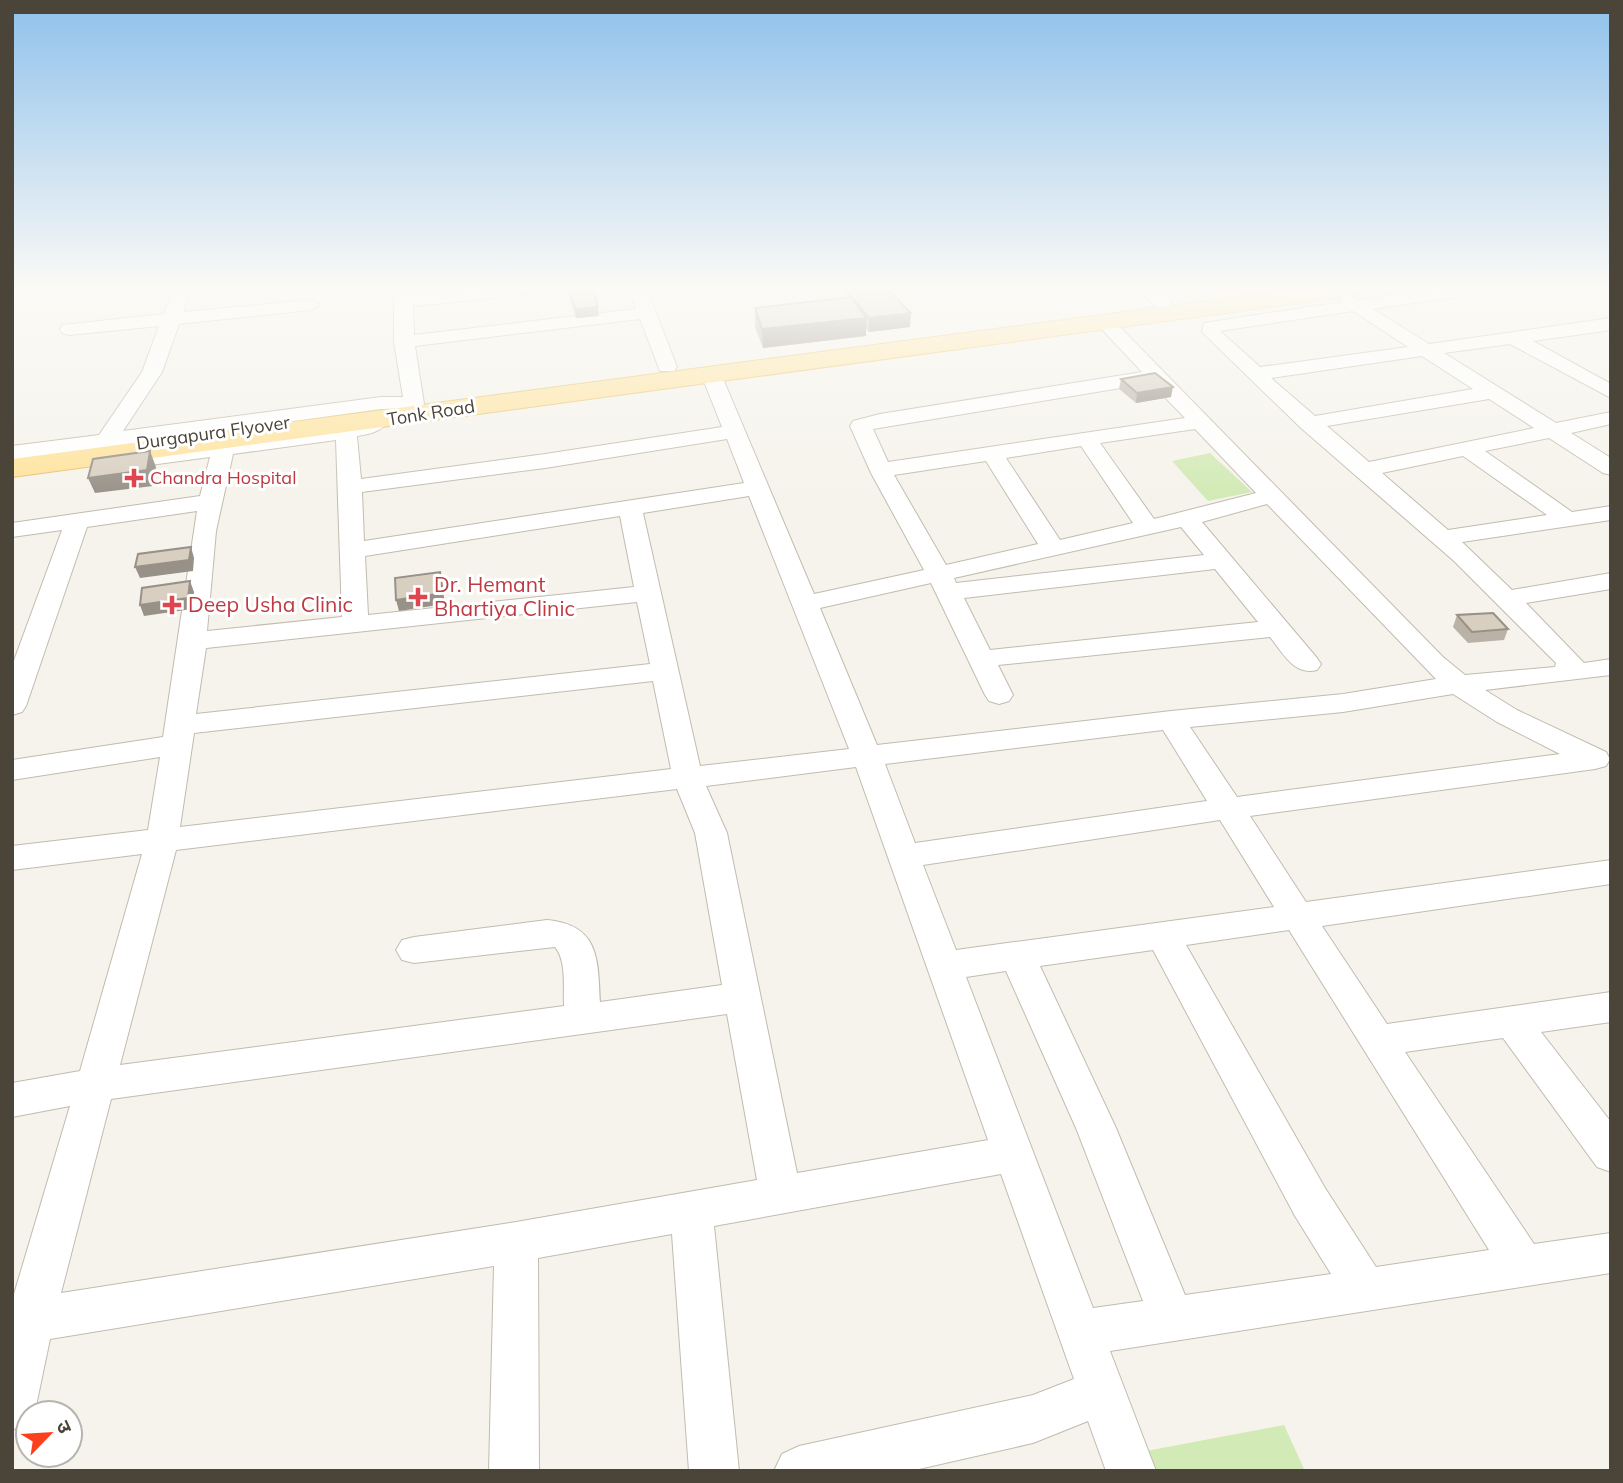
<svg xmlns="http://www.w3.org/2000/svg" width="1623" height="1483" font-family="Mulish,'Noto Sans Devanagari',sans-serif">
<style>
.green{fill:#d2eab5}
.lines{fill:none;stroke-linecap:round;stroke-linejoin:round}
.minor-casing{stroke:#c2bbae;stroke-width:2}
.major-casing{stroke:#e6c16a;stroke-width:2}
.minor{fill:#fff;fill-rule:evenodd}
.major{fill:#ffe39c;fill-rule:evenodd}
.wall{fill:#bab2a6}
.shaded-wall{fill:#979187}
.building{fill:#d8cfc1;stroke:#979187;stroke-width:2}
.health-dot{fill:#e0444e;stroke:#fff;stroke-width:2.5}
.labels{text-anchor:middle;stroke-width:6;stroke-linejoin:round;paint-order:stroke}
.far-street-label{font-size:18px;fill:#4b4439;stroke:#fff}
.far-health-label{font-size:18px;fill:#be3a42;stroke:#fff;text-anchor:start}
.health-label{font-size:21px;fill:#be3a42;stroke:#fff;text-anchor:start}
</style>
<rect width="100%" height="100%" fill="#f6f3ec"/>
<g class="green">
<polygon points="1210,453 1252,492 1208,501 1172,461"/>
<polygon points="1284,1425 1305,1471 1131,1471 1125,1455"/>
</g>
<g class="lines">
<defs>
<g id="minor">
<polygon points="173,289 191,289 183,312 311,300 320,305 311,310 179,324 162,372 123,431 381,397 403,397 394,342 394,289 412,289 412,295 473,289 541,289 532,294 413,306 414,335 636,309 629,289 647,289 677,367 674,371 660,371 640,319 415,346 424,404 421,408 381,409 12,460 12,446 99,435 142,372 159,326 69,335 62,333 60,329 62,325 164,314"/>
<polygon points="1137,289 1157,289 1172,303 1169,307 1157,307"/>
<path d="M1437,289H1487L1478,294L1373,309L1429,344L1611,318V330L1533,341L1611,384V398L1510,344L1444,353L1556,423L1611,412V424L1571,433L1611,458V475L1603,473L1549,438L1485,451L1572,512L1611,506V520L1462,542L1512,590L1611,573V589L1526,603L1584,663L1611,659V675L1485,690L1517,710L1606,752L1610,759L1606,766L1595,769L1250,816L1306,902L1611,860V884L1322,926L1387,1024L1611,992V1022L1541,1032L1611,1122V1172L1597,1167L1503,1038L1405,1052L1534,1244L1611,1233V1273L1110,1351L1156,1471H1106L1088,1421L1033,1443L910,1471H774L782,1454L799,1446L1033,1395L1074,1379L1001,1174L714,1226L739,1471H689L672,1234L538,1258L539,1471H489L494,1266L50,1339L36,1406L33,1413H28V1423L12,1430V1301L70,1106L12,1117V1083L80,1071L142,854L12,870V846L148,830L160,757L12,780V760L163,737L197,511L87,527L26,706L22,712L12,715V666L62,530L12,537V523L200,496L210,457L113,470L105,468L102,463L105,458L346,426L362,423L380,413L387,415L391,419C382,431 371,434 357,436L361,479L545,454L722,427L701,374L704,370H718L721,374L814,594L924,570L871,473L850,426L853,421L880,414L1142,372L1096,323L1105,317L1112,319L1443,657L1465,675L1555,667L1556,663L1454,561L1301,428L1202,332L1204,323L1341,302L1343,297L1349,296L1359,300ZM1353,311L1408,347L1260,367L1220,331ZM1422,356L1473,389L1315,416L1271,378ZM1151,383L1185,418L888,462L873,429ZM1489,399L1534,428L1369,462L1327,426ZM1195,429L1256,493L1154,519L1100,443ZM727,439L744,483L364,541L362,492L545,468ZM336,440L342,617L207,631L216,531L233,454ZM1081,446L1133,523L1060,540L1006,458ZM1463,456L1547,515L1448,530L1382,473ZM986,461L1038,544L946,565L894,475ZM749,496L849,749L700,766L643,513ZM1267,504L1436,679L1343,694L1171,711L877,745L820,608L931,583L985,695L989,701L999,704L1009,701L1013,695L998,665L1270,637C1283,653 1294,676 1317,670L1321,664L1317,658L1202,522ZM620,516L634,587L368,615L365,556ZM1181,527L1204,555L956,583L954,578ZM1215,569L1258,622L990,650L964,598ZM637,602L650,664L196,714L206,648ZM653,681L671,769L180,827L194,733ZM1453,694L1497,722L1560,754L1237,797L1190,727L1343,712ZM1163,730L1207,801L915,843L885,764ZM856,767L988,1140L797,1173L727,833L706,786ZM677,789L695,833L722,985L600,1002C598,958 599,925 547,920L414,937L402,940L396,950L402,960L414,963L555,947C567,961 563,989 564,1006L120,1065L176,850ZM1220,820L1274,907L956,950L923,865ZM1289,930L1489,1250L1376,1267L1325,1188L1186,945ZM1153,950L1295,1216L1331,1274L1185,1295L1116,1128L1040,966ZM1006,971L1076,1128L1143,1301L1093,1308L966,977ZM727,1014L757,1180L516,1222L61,1293L111,1099Z"/>
</g>
<polygon id="major" points="1298,289 1362,289 1359,294 1351,296 12,477 12,459"/>
</defs>
<use href="#minor" class="minor-casing"/>
<use href="#major" class="major-casing"/>
<use href="#minor" class="minor"/>
<use href="#major" class="major"/>
</g>
<g class="wall">
<polygon points="569,289 599,316 576,318 570,298"/>
<polygon points="847,292 910,327 869,332 866,329 866,336 763,348 755,327 755,308 847,298"/>
<polygon points="1121,379 1171,397 1136,403 1119,389"/>
<polygon points="1457,615 1508,629 1504,640 1468,643 1453,627"/>
</g>
<g class="shaded-wall">
<polygon points="1172,289 1190,289 1189,290 1171,292"/>
<polygon points="598,307 599,316 576,318 575,309"/>
<polygon points="911,313 910,327 869,332 869,318"/>
<polygon points="866,318 866,336 763,348 762,329"/>
<polygon points="1173,387 1171,397 1136,403 1137,393"/>
<polygon points="150,451 156,467 153,486 95,493 88,478"/>
<polygon points="191,547 194,558 193,571 140,578 135,567"/>
<polygon points="440,572 445,604 399,611 396,600"/>
<polygon points="190,581 194,592 192,609 144,616 140,605"/>
</g>
<g class="building">
<polygon points="569,289 593,289 598,307 575,309"/>
<polygon points="874,289 887,289 911,313 869,318 847,292"/>
<polygon points="851,297 866,318 762,329 755,308"/>
<polygon points="1155,373 1173,387 1137,393 1121,379"/>
<polygon points="150,451 147,470 88,478 93,459"/>
<polygon points="191,547 189,560 135,567 138,554"/>
<polygon points="440,572 443,593 396,600 395,578"/>
<polygon points="190,581 188,598 140,605 142,588"/>
<polygon points="1493,613 1508,629 1472,632 1457,615"/>
</g>
<linearGradient id="sky" x2="0" y2="1"><stop stop-color="#8fc1ec"/><stop offset="0.58" stop-color="#fbfaf6"/><stop offset="1" stop-color="#fbfaf6" stop-opacity="0"/></linearGradient>
<rect width="1623" height="497" fill="url(#sky)"/>
<g class="health-dot">
<path d="M130.5 467.5h7v7h7v7h-7v7h-7v-7h-7v-7h7z"/>
<path d="M414.5 586.5h7v7h7v7h-7v7h-7v-7h-7v-7h7z"/>
<path d="M168.5 594.5h7v7h7v7h-7v7h-7v-7h-7v-7h7z"/>
</g>
<g class="labels">
<g class="far-street-label">
<text transform="translate(431 413) rotate(-9)" y="6">Tonk Road</text>
<text transform="translate(213 433) rotate(-8)" y="6">Durgapura Flyover</text>
</g>
<g class="far-health-label">
<text x="150" y="484">Chandra Hospital</text>
</g>
<g class="health-label">
<text x="434" y="592">Dr. Hemant<tspan x="434" dy="24">Bhartiya Clinic</tspan></text>
<text x="188" y="612">Deep Usha Clinic</text>
</g>
</g>
<rect width="1623" height="1483" fill="none" stroke="#4b4439" stroke-width="28"/>
<g transform="translate(49 1434) rotate(65)"><circle r="33" fill="#ffffff" stroke="#b7b4b0" stroke-width="2"/>
<path d="M0-5L12 26L0 18L-12 26Z" fill="#fc3f1d"/>
<text y="-10" font-size="19" font-weight="bold" text-anchor="middle" fill="#4b4439">उ</text>
</g>
</svg>
